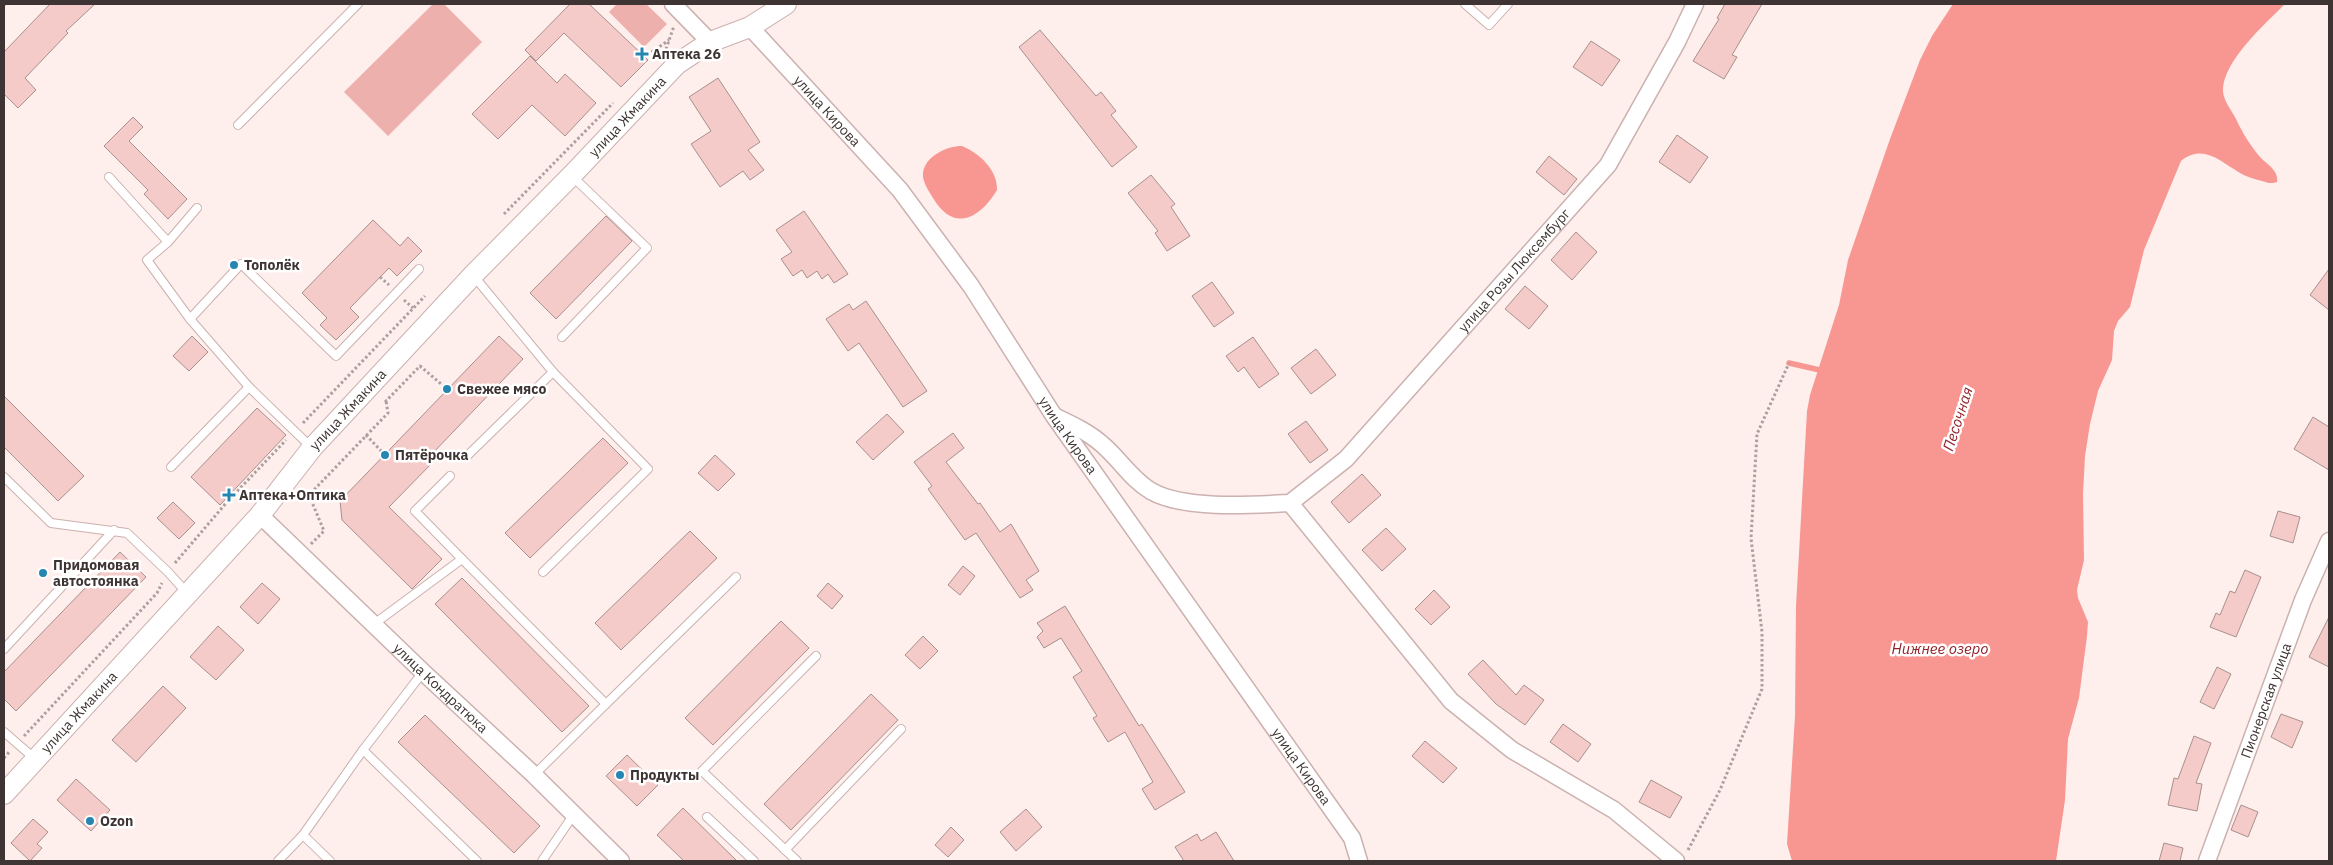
<svg xmlns="http://www.w3.org/2000/svg" width="2333" height="865" font-family="'IBM Plex Sans',sans-serif">
<style>
.green{fill:#edb0ac}
.water{fill:#f89792}
.lines{fill:none;stroke-linecap:round;stroke-linejoin:round}
.stream{stroke:#f89792;stroke-width:5.5}
.building{fill:#f4cbc8;stroke:#a8908e}
.service-casing{stroke:#cbb1af;stroke-width:10}
.minor-casing{stroke:#cbb1af;stroke-width:19}
.tertiary-casing{stroke:#cbb1af;stroke-width:22}
.path{stroke:#ac9f9d;stroke-width:3;stroke-dasharray:2.5 2.5;stroke-linecap:butt}
.service{stroke:#fff;stroke-width:8}
.minor{stroke:#fff;stroke-width:16}
.tertiary{stroke:#fff;stroke-width:20}
.poi-dot{fill:#2586b1;stroke:#fff;stroke-width:2}
.labels{text-anchor:middle;stroke-width:5;stroke-linejoin:round;paint-order:stroke}
.poi-label{font-size:14px;font-weight:bold;fill:#3e3433;stroke:#fff;text-anchor:start}
.street-label{font-size:14px;fill:#3e3433;stroke:#fff}
.water-label{font-size:15px;font-style:italic;fill:#922229;stroke:#fff}
</style>
<rect width="100%" height="100%" fill="#feeeec"/>
<g class="green">
<polygon points="433,4 444,4 482,42 388,136 344,92"/>
<polygon points="617,4 646,4 667,24 644,47 609,12"/>
</g>
<g class="water">
<path d="M1953,4H2285C2266,23 2222,62 2223,91C2223,100 2232,111 2236,119C2242,132 2251,147 2261,158C2268,165 2279,171 2277,182C2271,184 2268,183 2262,181C2254,179 2247,177 2240,173C2221,162 2203,143 2181,161L2144,250L2130,307L2118,321L2114,331L2112,360L2098,391L2090,424L2085,456L2083,494L2084,560L2077,590L2078,598L2088,622L2087,636L2079,698L2068,739L2065,800L2056,861H1792L1787,844L1795,716L1796,606L1807,411L1810,395L1839,305L1848,260L1890,139L1920,60L1932,36Z"/>
<path d="M962,146C979,153 998,170 997,190C979,220 953,232 933,198C928,190 922,181 923,173C925,156 947,146 962,146Z"/>
</g>
<g class="lines">
<polyline class="stream" points="1789,363 1824,371"/>
</g>
<g class="building">
<polygon points="50,4 95,4 66,31 68,33 25,78 36,90 18,108 4,94 4,52"/>
<polygon points="570,4 589,4 648,60 621,87 564,33 536,61 525,50"/>
<polygon points="1725,4 1762,4 1732,55 1737,57 1724,79 1693,61 1719,19 1717,18"/>
<polygon points="1040,30 1096,96 1101,92 1116,111 1111,115 1137,147 1112,167 1019,47"/>
<polygon points="1591,41 1620,60 1602,86 1573,67"/>
<polygon points="530,56 557,83 565,74 596,103 565,136 532,105 498,139 472,114"/>
<polygon points="718,78 760,142 748,150 764,170 750,180 743,171 720,187 691,144 711,131 689,97"/>
<polygon points="133,117 143,127 129,141 187,199 168,219 144,194 148,190 104,146"/>
<polygon points="1677,135 1708,157 1690,183 1659,162"/>
<polygon points="1549,156 1577,179 1564,195 1536,172"/>
<polygon points="1151,175 1175,204 1171,207 1190,236 1167,251 1155,233 1158,231 1128,193"/>
<polygon points="804,211 848,274 834,283 828,274 822,279 817,271 807,278 802,270 793,276 781,259 792,252 776,230"/>
<polygon points="606,216 632,241 556,319 530,293"/>
<polygon points="373,220 400,246 408,237 422,251 397,276 389,268 350,308 359,317 336,340 320,325 327,318 302,293"/>
<polygon points="1576,232 1597,252 1572,280 1551,260"/>
<polygon points="2329,269 2329,310 2310,295"/>
<polygon points="1212,282 1234,313 1214,327 1192,296"/>
<polygon points="1525,286 1548,306 1529,329 1505,309"/>
<polygon points="866,301 927,391 903,407 859,343 848,351 826,319 849,304 853,310"/>
<polygon points="192,336 208,352 189,371 173,356"/>
<polygon points="499,336 523,359 430,456 434,461 389,507 442,559 412,589 342,520 340,501"/>
<polygon points="1253,337 1279,374 1259,388 1244,367 1238,372 1226,356"/>
<polygon points="1316,349 1336,375 1311,394 1291,368"/>
<polygon points="4,396 84,476 58,501 4,447"/>
<polygon points="257,408 286,435 220,505 191,477"/>
<polygon points="887,414 904,432 873,460 856,442"/>
<polygon points="2313,417 2329,427 2329,470 2294,449"/>
<polygon points="1306,421 1328,450 1310,463 1288,434"/>
<polygon points="953,433 964,448 946,462 978,504 980,503 1000,532 1011,524 1039,571 1026,580 1033,590 1020,598 976,533 965,540 928,489 932,486 914,462"/>
<polygon points="603,438 628,463 530,558 505,533"/>
<polygon points="715,455 735,474 718,491 698,473"/>
<polygon points="1362,474 1381,495 1349,523 1331,502"/>
<polygon points="173,502 195,523 179,539 157,518"/>
<polygon points="2278,511 2300,517 2293,543 2270,536"/>
<polygon points="1386,528 1406,549 1382,571 1362,550"/>
<polygon points="690,531 717,558 621,650 595,623"/>
<polygon points="120,552 146,577 16,711 4,699 4,672"/>
<polygon points="963,566 975,576 960,595 948,585"/>
<polygon points="2245,570 2261,577 2236,637 2210,627 2216,613 2220,615 2230,591 2235,593"/>
<polygon points="462,578 589,706 562,732 435,604"/>
<polygon points="262,583 280,599 258,624 240,607"/>
<polygon points="828,583 843,596 832,609 817,596"/>
<polygon points="1434,590 1450,607 1431,625 1415,609"/>
<polygon points="1065,606 1139,726 1142,724 1185,792 1155,810 1142,789 1153,782 1125,732 1108,742 1093,718 1097,716 1073,677 1082,671 1061,638 1044,648 1037,637 1043,631 1037,623"/>
<polygon points="2329,617 2329,667 2309,657"/>
<polygon points="781,621 809,648 713,745 685,718"/>
<polygon points="218,626 244,650 216,680 190,657"/>
<polygon points="923,636 938,651 920,669 905,655"/>
<polygon points="1483,660 1516,695 1524,685 1544,700 1525,725 1496,704 1468,674"/>
<polygon points="2217,667 2231,674 2214,709 2200,702"/>
<polygon points="163,686 186,708 136,762 112,740"/>
<polygon points="871,694 898,720 791,830 764,804"/>
<polygon points="2281,714 2303,722 2292,748 2271,737"/>
<polygon points="425,715 540,826 514,853 398,742"/>
<polygon points="1563,724 1591,744 1578,762 1550,742"/>
<polygon points="2194,736 2211,743 2196,783 2202,784 2197,811 2168,805 2174,778 2178,779"/>
<polygon points="1425,741 1457,768 1443,783 1412,756"/>
<polygon points="627,755 658,785 637,806 606,776"/>
<polygon points="76,779 110,810 91,831 57,800"/>
<polygon points="1651,780 1682,797 1670,818 1639,802"/>
<polygon points="2241,805 2258,812 2248,837 2231,830"/>
<polygon points="683,808 737,861 684,861 657,835"/>
<polygon points="1026,809 1042,827 1016,851 1000,832"/>
<polygon points="33,819 48,832 37,844 42,848 30,861 11,843"/>
<polygon points="951,827 964,840 948,857 935,845"/>
<polygon points="1216,832 1234,861 1184,861 1175,847 1197,834 1201,841"/>
<polygon points="2164,843 2183,848 2180,861 2159,861"/>
</g>
<g class="lines">
<defs>
<g id="service">
<polyline points="1465,4 1489,25 1508,4"/>
<polyline points="238,125 358,4"/>
<polyline points="109,177 168,242"/>
<polyline points="197,208 168,242 147,260 190,319 249,387 312,448"/>
<polyline points="473,275 553,372 648,469 543,572"/>
<polyline points="190,319 241,264 336,356 419,269"/>
<polyline points="562,337 647,248 573,177"/>
<polyline points="467,456 553,372"/>
<polyline points="171,467 249,387"/>
<polyline points="4,477 51,523 127,533 168,572 187,593"/>
<polyline points="462,559 606,704 534,775"/>
<polyline points="374,624 462,559 415,511 450,476"/>
<polyline points="4,649 114,530"/>
<polyline points="606,704 736,577"/>
<polyline points="4,732 34,758"/>
<polyline points="363,750 477,861"/>
<polyline points="707,817 754,861"/>
<polyline points="785,850 901,729"/>
<polyline points="278,861 303,835"/>
<polyline points="330,861 303,835 363,750 423,672"/>
<polyline points="542,861 574,814"/>
<polyline points="797,861 702,771 816,656"/>
</g>
<g id="minor">
<polyline points="673,4 710,42"/>
<path id="s1" d="M750,27L900,190L971,286L1054,416L1352,838L1359,861"/>
<path d="M1056,417C1073,425 1090,433 1104,446C1120,460 1132,480 1151,491C1184,510 1253,505 1290,503"/>
<path id="s2" d="M1290,503L1346,459L1608,165L1677,42L1695,4"/>
<polyline points="1290,503 1451,701 1512,750 1614,810 1676,861"/>
<path id="s3" d="M260,515L423,672L534,775L621,861"/>
<path id="s4" d="M2207,861L2303,600L2329,541"/>
</g>
<g id="tertiary">
<path id="s5" d="M4,794L260,515L312,448L473,275L572,175L677,64L710,42L750,27L786,4"/>
</g>
</defs>
<use href="#service" class="service-casing"/>
<use href="#minor" class="minor-casing"/>
<use href="#tertiary" class="tertiary-casing"/>
<g class="path">
<polyline points="4,5 5,4"/>
<polyline points="666,49 674,26"/>
<polyline points="642,54 649,54 669,40"/>
<polyline points="504,214 613,103"/>
<polyline points="380,277 389,285"/>
<polyline points="404,300 413,308"/>
<polyline points="385,400 386,401 420,366 447,389"/>
<polyline points="303,423 425,296"/>
<polyline points="366,435 385,455"/>
<polyline points="311,544 324,531 309,495 388,413 386,401"/>
<polyline points="175,563 227,502 286,440"/>
<polyline points="24,736 157,593 162,583"/>
<polyline points="4,758 10,751"/>
<polyline points="1688,850 1720,790 1762,689 1762,632 1751,538 1757,434 1789,363"/>
</g>
<use href="#service" class="service"/>
<use href="#minor" class="minor"/>
<use href="#tertiary" class="tertiary"/>
</g>
<g class="poi-dot">
<path d="M639.5 46.5h5v5h5v5h-5v5h-5v-5h-5v-5h5z"/>
<circle cx="234" cy="265" r="5"/>
<circle cx="447" cy="389" r="5"/>
<circle cx="385" cy="455" r="5"/>
<path d="M226.5 487.5h5v5h5v5h-5v5h-5v-5h-5v-5h5z"/>
<circle cx="43" cy="573" r="5"/>
<circle cx="620" cy="775" r="5"/>
<circle cx="90" cy="821" r="5"/>
</g>
<g class="labels">
<g class="poi-label">
<text x="652" y="59">Аптека 26</text>
<text x="244" y="270">Тополёк</text>
<text x="457" y="394">Свежее мясо</text>
<text x="395" y="460">Пятёрочка</text>
<text x="239" y="500">Аптека+Оптика</text>
<text x="53" y="570">Придомовая<tspan x="53" dy="16">автостоянка</tspan></text>
<text x="630" y="780">Продукты</text>
<text x="100" y="826">Ozon</text>
</g>
<g class="street-label">
<text dy="5" stroke="none"><textPath href="#s1" startOffset="114">улица Кирова</textPath></text>
<text dy="5" stroke="none"><textPath href="#s5" startOffset="921">улица Жмакина</textPath></text>
<text dy="5" stroke="none"><textPath href="#s2" startOffset="324">улица Розы Люксембург</textPath></text>
<text dy="5" stroke="none"><textPath href="#s5" startOffset="516">улица Жмакина</textPath></text>
<text dy="5" stroke="none"><textPath href="#s1" startOffset="519">улица Кирова</textPath></text>
<text dy="5" stroke="none"><textPath href="#s3" startOffset="250">улица Кондратюка</textPath></text>
<text dy="5" stroke="none"><textPath href="#s4" startOffset="171">Пионерская улица</textPath></text>
<text dy="5" stroke="none"><textPath href="#s5" startOffset="111">улица Жмакина</textPath></text>
<text dy="5" stroke="none"><textPath href="#s1" startOffset="924">улица Кирова</textPath></text>
</g>
<g class="water-label">
<text transform="translate(1958 419) rotate(-72)" y="5">Песочная</text>
<text x="1940" y="654">Нижнее озеро</text>
</g>
</g>
<rect width="2333" height="865" fill="none" stroke="#3e3433" stroke-width="10"/>
</svg>
